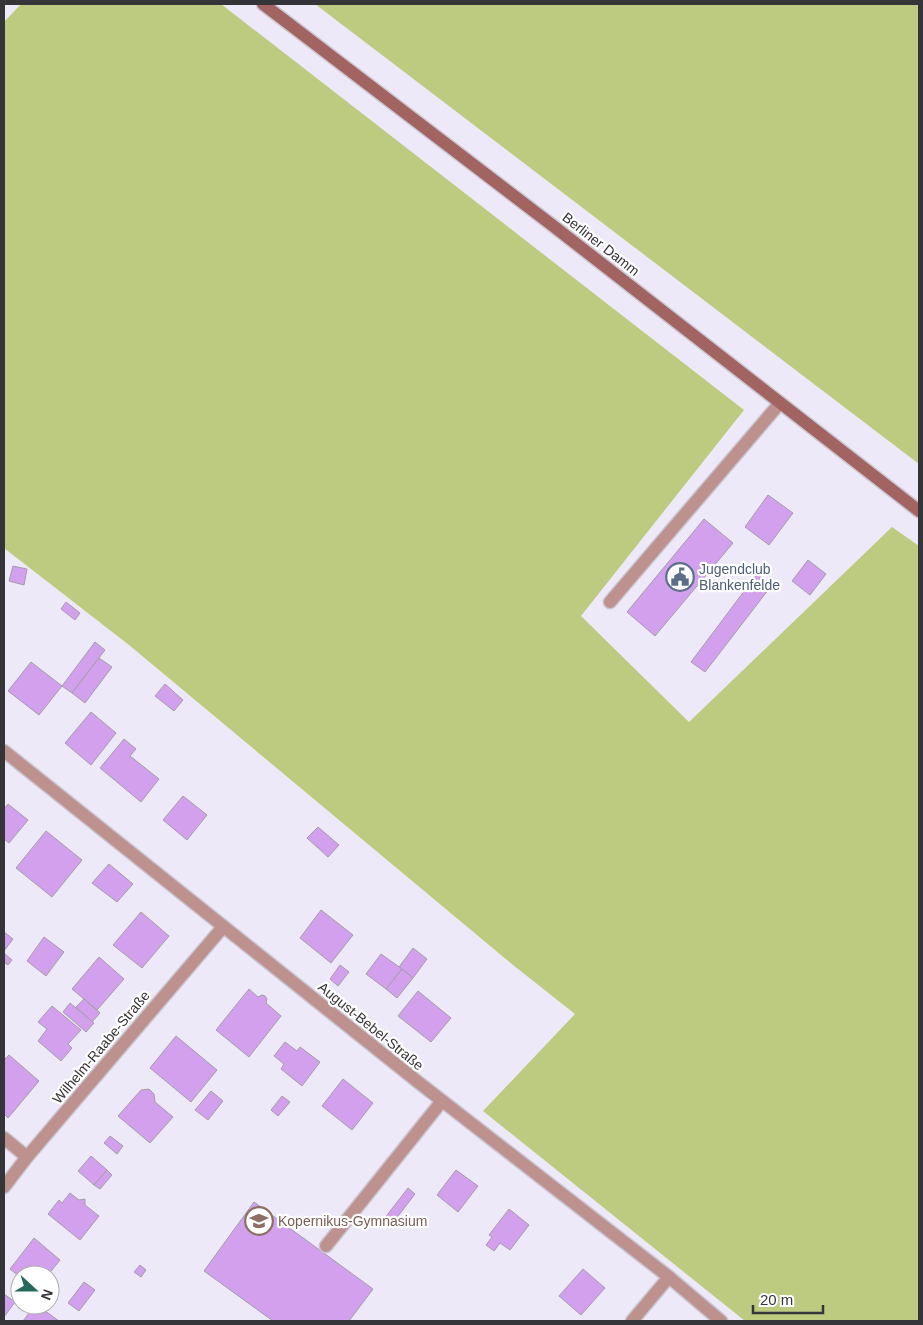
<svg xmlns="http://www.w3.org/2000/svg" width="923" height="1325" font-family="Helvetica,sans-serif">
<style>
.green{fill:#bdcb80}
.building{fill:#d2a0ed;stroke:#a49ca9}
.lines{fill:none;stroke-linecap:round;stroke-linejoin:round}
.lane-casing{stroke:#c9c5d2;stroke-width:15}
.street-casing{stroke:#c9c5d2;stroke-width:15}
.secondary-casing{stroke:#c9c5d2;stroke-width:15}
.lane{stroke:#bd918d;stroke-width:12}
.street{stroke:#bd918d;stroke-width:12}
.secondary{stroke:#a26460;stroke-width:12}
.labels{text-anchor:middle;stroke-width:4.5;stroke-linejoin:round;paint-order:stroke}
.street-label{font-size:14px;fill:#353439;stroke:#fff}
.service-label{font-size:14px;fill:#4e5e75;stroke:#fff;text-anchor:start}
.education-label{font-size:14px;fill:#785e54;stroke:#fff;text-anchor:start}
</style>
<rect width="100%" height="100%" fill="#eee9f8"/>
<g class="green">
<polygon points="21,4 221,4 744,410 581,616 689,722 892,527 919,546 919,1321 745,1321 483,1111 575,1014 513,965 129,645 4,548 4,22"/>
<polygon points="315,4 919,4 919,464"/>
</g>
<g class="building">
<polygon points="768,495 793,513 769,545 745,527"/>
<polygon points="704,519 733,543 655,636 627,612"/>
<polygon points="808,560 826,574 810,595 792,581"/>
<polygon points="13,566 27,569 24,585 9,581"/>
<polygon points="757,574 772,585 705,672 691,662"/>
<polygon points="66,602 80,613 75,620 61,609"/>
<polygon points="95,642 105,650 72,693 62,686"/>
<polygon points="99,658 112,667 85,703 72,693"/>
<polygon points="31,662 62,686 39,715 8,691"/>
<polygon points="165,684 183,700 174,711 155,696"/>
<polygon points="91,712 116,733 91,765 65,743"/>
<polygon points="124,739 136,749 130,756 159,779 141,802 100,768"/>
<polygon points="183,796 207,815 187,840 163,820"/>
<polygon points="8,804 28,820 9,843 4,839 4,809"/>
<polygon points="318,827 339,845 328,857 307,838"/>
<polygon points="46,831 82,860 52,897 16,868"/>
<polygon points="109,864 133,884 117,902 92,883"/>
<polygon points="321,910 353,935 331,963 300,938"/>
<polygon points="141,912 169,936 142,968 113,945"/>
<polygon points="4,932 13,939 4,951"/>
<polygon points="44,937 64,952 46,976 27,961"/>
<polygon points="413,948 427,959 413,978 399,967"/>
<polygon points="4,953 12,960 8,965 4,962"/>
<polygon points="381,954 402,969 386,989 366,974"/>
<polygon points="99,957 124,979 97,1010 72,989"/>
<polygon points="340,965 349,972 338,986 330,979"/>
<polygon points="402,969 413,978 397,998 386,989"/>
<polygon points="249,989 258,997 262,995 265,996 267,999 266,1003 281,1016 249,1057 216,1030"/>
<polygon points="418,991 451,1018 431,1042 398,1016"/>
<polygon points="84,999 100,1013 92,1022 76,1007"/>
<polygon points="70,1003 94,1023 86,1032 63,1012"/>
<polygon points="52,1006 81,1030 68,1044 72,1048 61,1061 38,1041 47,1029 38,1022"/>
<polygon points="176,1036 217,1070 191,1102 150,1068"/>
<polygon points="285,1042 297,1051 300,1047 320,1062 302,1086 281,1069 284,1064 274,1056"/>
<polygon points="9,1055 39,1081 8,1118 4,1114 4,1060"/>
<polygon points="343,1079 373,1103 352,1130 322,1106"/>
<polygon points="149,1089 154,1094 155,1102 173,1117 150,1143 118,1116 141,1090"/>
<polygon points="211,1091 223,1101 208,1120 195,1110"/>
<polygon points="282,1096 290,1102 278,1116 271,1110"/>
<polygon points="110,1136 123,1146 117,1154 104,1143"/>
<polygon points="91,1156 107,1170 94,1185 78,1171"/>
<polygon points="107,1170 112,1175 100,1189 94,1185"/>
<polygon points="456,1170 478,1186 458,1212 437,1195"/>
<polygon points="408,1188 415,1194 392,1224 384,1219"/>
<polygon points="70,1193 79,1200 85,1199 85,1205 99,1216 80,1240 48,1214 59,1200 62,1203"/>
<polygon points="254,1202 373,1289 349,1321 273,1321 204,1271"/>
<polygon points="509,1209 529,1225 510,1250 500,1243 494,1251 486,1245 492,1237 489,1235"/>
<polygon points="34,1238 60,1260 48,1275 20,1275 20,1277 10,1269"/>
<polygon points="140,1265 146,1270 141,1277 134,1272"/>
<polygon points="583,1269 605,1288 581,1315 559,1296"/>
<polygon points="84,1282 95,1290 79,1311 68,1303"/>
<polygon points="4,1294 15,1302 4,1317"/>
<polygon points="35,1305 37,1305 59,1321 23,1321"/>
</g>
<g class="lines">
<defs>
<g id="lane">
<polyline points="610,602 780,403"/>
<polyline points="326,1246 442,1101"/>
</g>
<g id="street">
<polyline points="4,751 418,1082 669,1277 721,1321"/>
<polyline points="4,1138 27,1157"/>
<polyline points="4,1187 27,1157 223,927"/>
<polyline points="632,1321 669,1277"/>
</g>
<polyline id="secondary" points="263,4 552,225 919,511"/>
</defs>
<use href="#lane" class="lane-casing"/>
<use href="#street" class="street-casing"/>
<use href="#secondary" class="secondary-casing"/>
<use href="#lane" class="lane"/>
<use href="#street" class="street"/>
<use href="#secondary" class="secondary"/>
</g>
<defs>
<symbol id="civic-ring" viewBox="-11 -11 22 22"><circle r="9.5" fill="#fff" stroke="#5c6f8a" stroke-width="1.5"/><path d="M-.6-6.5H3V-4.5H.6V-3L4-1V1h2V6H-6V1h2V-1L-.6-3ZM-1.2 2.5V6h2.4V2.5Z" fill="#5c6f8a"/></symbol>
<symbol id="school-ring" viewBox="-11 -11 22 22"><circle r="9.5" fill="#fff" stroke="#8d6e63" stroke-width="1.5"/><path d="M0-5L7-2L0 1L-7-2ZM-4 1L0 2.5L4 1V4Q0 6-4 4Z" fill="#8d6e63"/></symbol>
</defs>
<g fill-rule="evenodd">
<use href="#civic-ring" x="664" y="561" width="32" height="32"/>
<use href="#school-ring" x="243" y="1205" width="32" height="32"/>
</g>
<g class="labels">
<g class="street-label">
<text transform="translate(601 244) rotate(38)" y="5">Berliner Damm</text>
<text transform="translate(371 1026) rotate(39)" y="5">August-Bebel-Straße</text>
<text transform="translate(101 1047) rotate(-50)" y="5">Wilhelm-Raabe-Straße</text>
</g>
<g class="service-label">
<text x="699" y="574">Jugendclub<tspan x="699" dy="16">Blankenfelde</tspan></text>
</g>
<g class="education-label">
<text x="278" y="1226">Kopernikus-Gymnasium</text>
</g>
</g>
<rect width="923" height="1325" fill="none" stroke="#353439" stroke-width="10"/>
<g transform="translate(35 1290) rotate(111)"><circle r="24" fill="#ffffff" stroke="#aeaeb0"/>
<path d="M0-4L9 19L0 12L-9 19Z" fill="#24695c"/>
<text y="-8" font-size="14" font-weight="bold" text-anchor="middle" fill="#353439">N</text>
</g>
<path d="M753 1305v8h70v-8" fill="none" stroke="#353439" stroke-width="2.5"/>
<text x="760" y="1305" font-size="15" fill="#353439" stroke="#ffffff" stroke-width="4" paint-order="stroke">20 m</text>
</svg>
